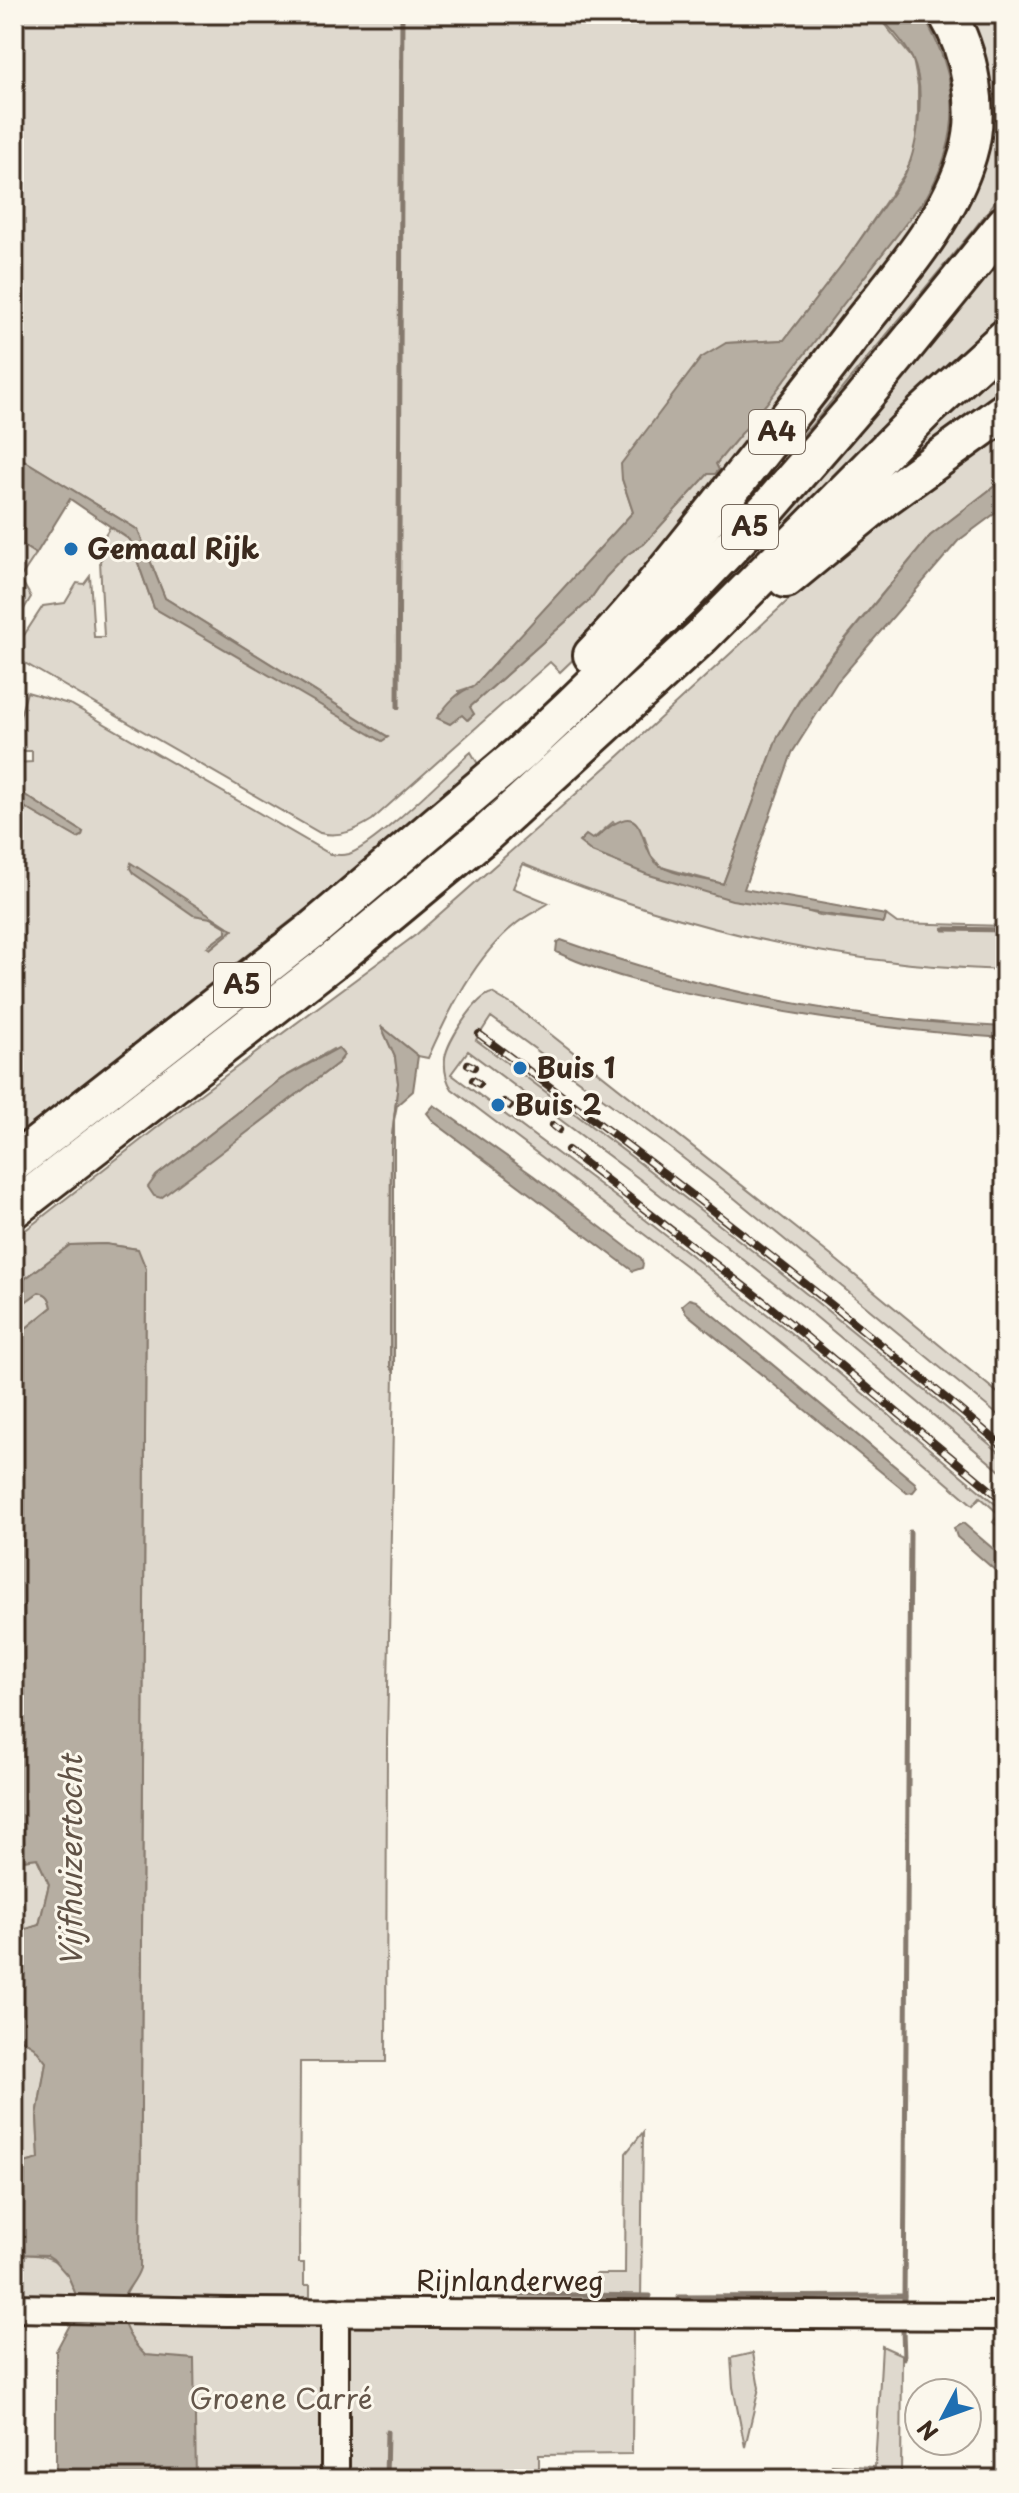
<svg xmlns="http://www.w3.org/2000/svg" width="1019" height="2493" font-family="'Playpen Sans',sans-serif">
<style>
.green{fill:#dfd9ce;stroke:#8d8276;stroke-width:2;fill-rule:evenodd}
.water{fill:#b6aea2;stroke:#85796d;stroke-width:2}
.lines{fill:none;stroke-linecap:round;stroke-linejoin:round}
.stream{stroke:#85796d;stroke-width:5}
.minor-casing{stroke:#3b2a1e;stroke-width:32}
.highway-casing{stroke:#3b2a1e;stroke-width:42}
.minor{stroke:#fbf7ec;stroke-width:26}
.highway{stroke:#fbf7ec;stroke-width:36}
.rail-casing{stroke:#3b2a1e;stroke-width:8}
.rail{stroke:#fbf7ec;stroke-width:5;stroke-dasharray:15;stroke-linecap:butt}
.poi-dot{fill:#1f6fb2;stroke:#fbf7ec;stroke-width:3}
.labels{text-anchor:middle;stroke-width:6;stroke-linejoin:round;paint-order:stroke}
.shield{fill:#fbf7ec;stroke:#75685c;stroke-width:2}
.shield-label{font-size:26px;font-weight:bold;fill:#3b2a1e}
.poi-label{font-size:28px;font-weight:bold;fill:#3b2a1e;stroke:#fbf7ec;text-anchor:start}
.street-label{font-size:28px;fill:#3b2a1e;stroke:#fbf7ec}
.park-label{font-size:28px;fill:#64564a;stroke:#fbf7ec}
.water-label{font-size:30px;font-style:italic;fill:#605246;stroke:#fbf7ec}
</style>
<rect width="100%" height="100%" fill="#fbf7ec"/>
<filter id="ink" filterUnits="userSpaceOnUse"><feTurbulence type="fractalNoise" baseFrequency=".0125" numOctaves="2"/><feDisplacementMap in="SourceGraphic" scale="16" xChannelSelector="R" yChannelSelector="G"/><feConvolveMatrix kernelMatrix="1 2 1 2 8 2 1 2 1" color-interpolation-filters="sRGB"/></filter>
<g filter="url(#ink)">
<g class="green">
<path d="M14,14H876L913,59L918,86V113L916,143L910,166L848,257L784,340L726,343L622,479L633,512L474,686L459,691L462,715L468,720L474,714L469,708L589,601L606,577L628,554L644,544L708,474H715L719,470L716,464L927,197L936,38L922,14H939L969,102L945,197L608,626L560,672L550,662L372,820C356,830 340,838 320,833L23,662L17,655V646L43,606L65,603L77,583L84,584L90,576L94,637H104L100,561L108,547L101,541L110,527L130,540L154,608L387,736L165,598L138,530L14,454Z"/>
<polygon points="955,14 1005,14 1005,189 970,234 812,425 673,578 956,200"/>
<polygon points="1005,247 1005,318 931,385 580,729 574,723"/>
<polygon points="1005,364 1005,404 855,510 946,416"/>
<path d="M1005,429V478L930,536L811,680L778,736L723,884L661,867L651,856L644,836L613,822L592,840V852L820,915L884,923L886,915L897,923L1005,926V970C968,968 931,967 895,962C766,948 643,913 523,864L513,888L549,903C539,910 527,915 517,923C475,956 449,1011 428,1058L418,1056L382,1027L395,1057L398,1083L391,1145L390,1366L394,1372L387,1740L386,2062H300L299,2263H304V2285H310V2303L123,2300L140,2267L146,1269L137,1249L105,1244L70,1245L14,1287V1239L195,1098L417,934L619,756L819,572L884,518ZM333,1049L342,1059L338,1063L255,1126L156,1176L281,1079Z"/>
<polygon points="14,540 36,554 20,578 31,597 14,626"/>
<path d="M27,692L72,705L330,854C336,855 342,856 349,854C377,844 445,775 471,752L478,764L353,872L14,1138V801L78,838L83,832L14,788V763L32,762V751H14V737Z"/>
<path d="M492,993L516,1007L834,1258L1005,1399V1421L733,1197L661,1141L491,1017L476,1040C657,1173 833,1312 1005,1457V1475L803,1306L637,1177L468,1051L451,1074L620,1200L786,1329L1005,1512V1532L993,1522L999,1514L980,1497L973,1505L823,1377L686,1266L452,1089C446,1080 444,1070 445,1058C447,1042 476,996 492,993Z"/>
<path d="M39,1292C48,1294 50,1298 52,1307L14,1338V1310Z"/>
<polygon points="37,1858 49,1884 39,1925 20,1931 14,1930 14,1861"/>
<polygon points="14,2034 34,2047 46,2062 37,2116 39,2159 14,2166"/>
<polygon points="643,2132 641,2300 595,2300 596,2274 625,2274 626,2153"/>
<path d="M14,2254C50,2254 64,2258 76,2295L14,2294Z"/>
<polygon points="123,2321 633,2323 632,2454 539,2455 539,2479 191,2479 142,2355 125,2336"/>
<polygon points="882,2346 902,2355 901,2479 863,2479 847,2475 847,2479 834,2479 832,2465 875,2467"/>
<polygon points="753,2353 759,2388 745,2447 733,2387 731,2358"/>
</g>
<g class="water">
<path d="M876,14H922C959,76 964,132 927,196L766,404L716,464L719,470L715,474H708L644,544L628,554L606,577L589,601L470,707L474,714L467,720L462,715L450,724L437,718C448,703 457,692 474,686L633,512L622,479L621,464L701,358L726,343L784,340L848,257L902,180C918,151 927,89 912,58C904,42 889,26 876,14Z"/>
<polygon points="14,454 138,530 165,598 388,737 382,741 154,608 130,540 70,499 36,554 14,540"/>
<path d="M1005,478V506L958,541L837,682L792,753L744,889L886,915L884,923L732,900L646,874L592,852L579,842L586,835L592,839L596,838C652,787 634,853 662,867C679,876 705,879 723,884L778,736L812,680L930,536Z"/>
<polygon points="14,788 83,832 82,836 78,838 69,833 14,801"/>
<polygon points="131,863 233,930 210,949 207,947 226,933 226,927 211,918 193,915 133,873 130,868"/>
<path d="M561,940C704,991 854,1021 1005,1027V1038C914,1032 828,1021 738,1003C675,991 614,979 556,952L557,943Z"/>
<polygon points="381,1026 418,1056 413,1091 397,1105 394,1120 394,1372 390,1366 391,1145 398,1083 395,1057"/>
<polygon points="338,1048 344,1055 338,1063 161,1198 154,1196 148,1187 156,1176 281,1079"/>
<polygon points="434,1105 534,1176 641,1258 643,1264 642,1268 633,1271 434,1122 427,1113"/>
<path d="M105,1244L138,1249L146,1269L140,2268C137,2279 129,2286 124,2296C116,2317 130,2341 145,2355L194,2359L196,2479H56V2351L73,2319L77,2297L68,2276L53,2259L47,2255L14,2254V2166L39,2159L37,2116L46,2062L34,2047L14,2034V1930L20,1931L39,1925L49,1884L37,1858L14,1861V1338L52,1307C50,1298 48,1294 39,1292L14,1310V1287L70,1245Z"/>
<polygon points="689,1299 696,1301 915,1483 917,1487 913,1492 907,1493 686,1313 682,1305"/>
<polygon points="963,1523 1005,1559 1005,1579 957,1537 954,1528"/>
</g>
<g class="lines">
<g class="stream">
<polyline points="398,707 402,14"/>
<polyline points="944,929 1005,930"/>
<polyline points="520,2294 650,2296"/>
<polyline points="679,2297 904,2296"/>
<polyline points="904,2300 910,1532"/>
<polyline points="903,2331 904,2358"/>
<polyline points="386,2479 387,2432"/>
</g>
<defs>
<g id="minor">
<polyline points="14,2308 227,2312 1005,2316"/>
<polyline points="335,2479 335,2312"/>
</g>
<g id="highway">
<polyline points="786,579 883,499 1005,411"/>
<path d="M592,655C634,612 671,564 709,517C757,457 805,397 851,336C894,280 948,223 968,154C981,111 970,51 947,14"/>
<polyline points="14,1163 311,931 521,753 571,706 680,600 769,507 860,402 1005,224"/>
<polyline points="14,1209 339,956 486,834 702,636 923,413 1005,338"/>
</g>
</defs>
<use href="#minor" class="minor-casing"/>
<use href="#highway" class="highway-casing"/>
<use href="#minor" class="minor"/>
<use href="#highway" class="highway"/>
<defs>
<g id="rail">
<path d="M479,1034C659,1167 835,1303 1005,1448"/>
<polyline points="468,1064 474,1067"/>
<polyline points="473,1080 479,1084"/>
<polyline points="504,1102 510,1106"/>
<polyline points="521,1102 527,1107"/>
<polyline points="553,1125 559,1130"/>
<polyline points="568,1150 767,1304 1005,1502"/>
</g>
</defs>
<use href="#rail" class="rail-casing"/>
<use href="#rail" class="rail"/>
</g>
</g>
<g class="poi-dot">
<circle cx="71" cy="549" r="8"/>
<circle cx="520" cy="1068" r="8"/>
<circle cx="498" cy="1105" r="8"/>
</g>
<g class="labels">
<g class="shield">
<rect x="749" y="410" width="56" height="44" rx="6"/>
<rect x="722" y="505" width="56" height="44" rx="6"/>
<rect x="214" y="963" width="56" height="44" rx="6"/>
</g>
<g class="shield-label">
<text x="777" y="441">A4</text>
<text x="750" y="536">A5</text>
<text x="242" y="994">A5</text>
</g>
<g class="poi-label">
<text x="87" y="559">Gemaal Rijk</text>
<text x="536" y="1078">Buis 1</text>
<text x="514" y="1115">Buis 2</text>
</g>
<g class="street-label">
<text x="510" y="2291">Rijnlanderweg</text>
</g>
<g class="park-label">
<text x="281" y="2409">Groene Carré</text>
</g>
<g class="water-label">
<text transform="translate(72 1861) rotate(-90)" y="10">Vijfhuizertocht</text>
</g>
</g>
<rect width="1019" height="2493" fill="none" stroke="#fbf7ec" stroke-width="48"/>
<rect x="24" y="24" width="971" height="2445" fill="none" stroke="#3b2a1e" stroke-width="3" filter="url(#ink)"/>
<g transform="translate(943 2417) rotate(229)"><circle r="38" fill="#fbf7ec" stroke="#aea59a" stroke-width="2"/>
<path d="M0-6L14 30L0 20L-14 30Z" fill="#1f6fb2"/>
<text y="-12" font-size="22" font-weight="bold" text-anchor="middle" fill="#3b2a1e">N</text>
</g>
</svg>
